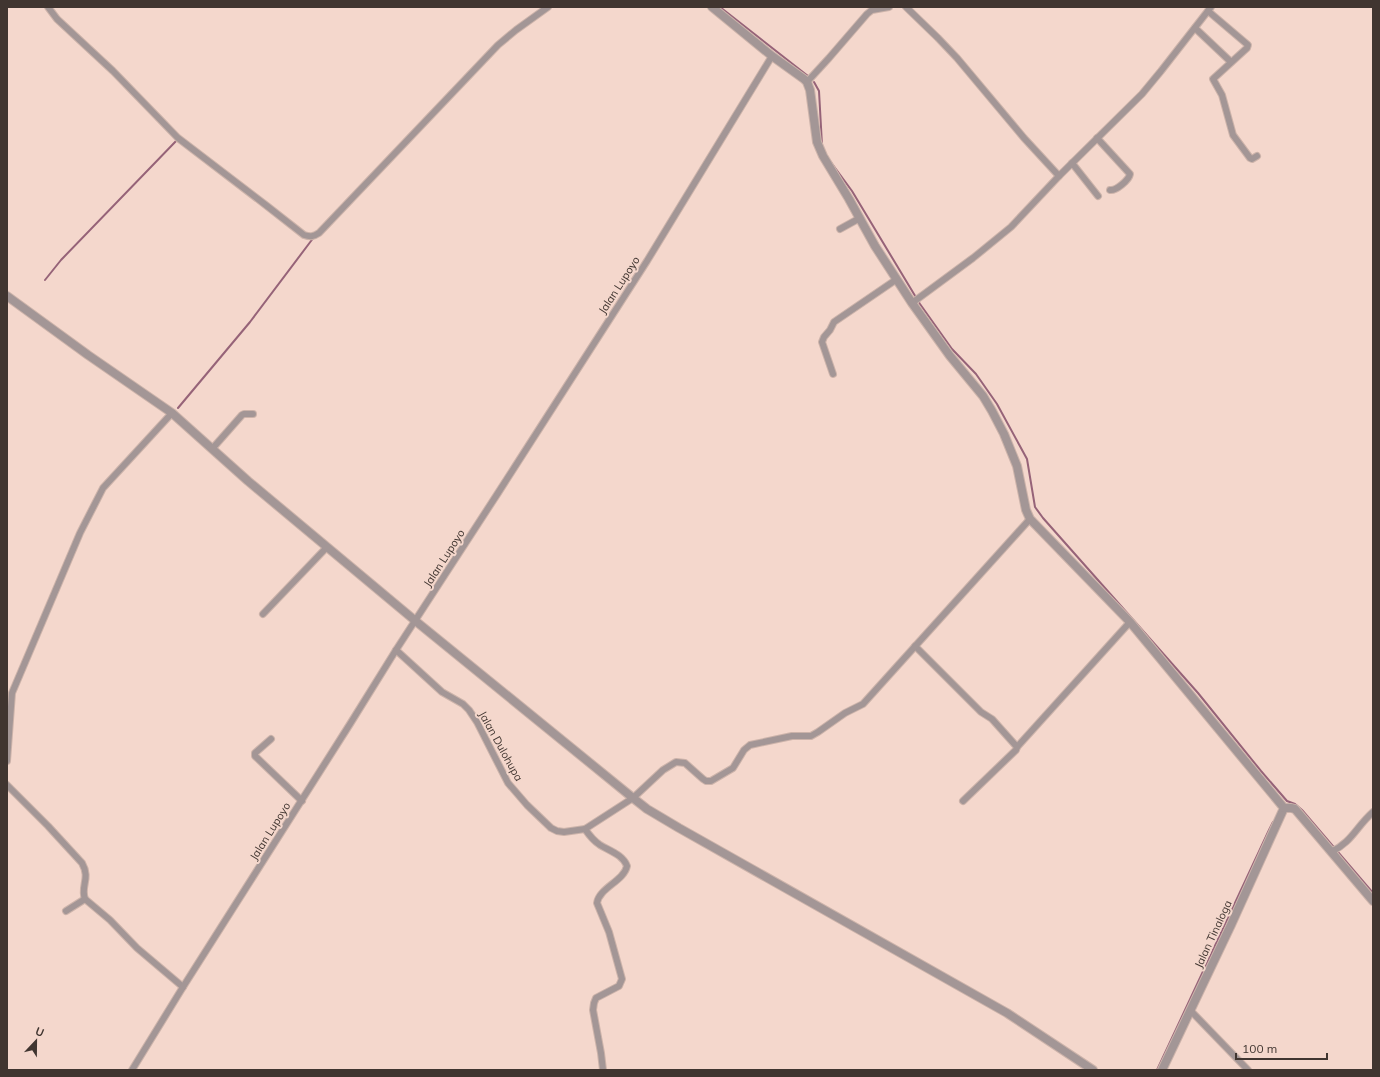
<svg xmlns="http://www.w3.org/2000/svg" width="1380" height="1077" font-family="Mulish,sans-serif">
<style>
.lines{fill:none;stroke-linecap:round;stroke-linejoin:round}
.stream{stroke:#966378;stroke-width:2}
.minor-casing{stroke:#ccb3aa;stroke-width:8}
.tertiary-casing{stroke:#ccb3aa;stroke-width:10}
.minor{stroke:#a39696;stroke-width:6}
.tertiary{stroke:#a39696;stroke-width:8}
.labels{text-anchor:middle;stroke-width:4;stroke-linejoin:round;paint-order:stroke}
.street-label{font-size:11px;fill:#403530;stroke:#f4d7cc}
</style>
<rect width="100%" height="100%" fill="#f4d7cc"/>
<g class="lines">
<g class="stream">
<polyline points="720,7 808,76"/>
<polyline points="814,82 819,91 822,145"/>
<polyline points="830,161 852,191 920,304 952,349 976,374 997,404 1027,459 1035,507 1043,518 1198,693 1261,771 1287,801 1295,804 1302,810 1373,893"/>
<polyline points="45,280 61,260 178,139"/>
<polyline points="178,408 250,322 314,237"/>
<polyline points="1157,1070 1269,830 1273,822"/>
</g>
<defs>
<g id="minor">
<path d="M48,7L57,19L113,71L178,138L267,206L304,235C310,237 313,237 319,233L498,45L516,30L548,7"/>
<polyline points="906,7 938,38 957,58 1024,138 1059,176"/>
<polyline points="1208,11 1248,45 1247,48 1213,79 1222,95 1233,135 1250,158 1252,159 1257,156"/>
<polyline points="1195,28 1231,62"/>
<polyline points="807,82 829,58 867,14 872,10 889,7"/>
<path d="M1097,138L1130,174C1129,180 1116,191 1110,190"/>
<polyline points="1072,163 1098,196"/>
<polyline points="840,229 860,218"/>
<polyline points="912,303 973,258 1011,227 1059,176 1142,94 1161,71 1211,7"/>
<polyline points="833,374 822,342 824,337 830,330 834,322 897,279"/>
<polyline points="212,449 242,415 244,414 253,414"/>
<polyline points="263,614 327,547"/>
<polyline points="915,646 981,712 992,719 1017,747 1016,750 963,801"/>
<polyline points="396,650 442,692 463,704 469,710 477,722 508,783 527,805 551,828 557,831 564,832 585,829 633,798 663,770 676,762 685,763 703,779 706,781 711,781 733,768 744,750 750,745 792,736 811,736 818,732 845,713 863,704 1030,519"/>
<polyline points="271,739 255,753 255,756 302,801"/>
<polyline points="1017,747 1130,622"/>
<polyline points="7,761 12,693 80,533 103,488 172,413"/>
<path d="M7,785L48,826L82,863C91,879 80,886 85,899L110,920L137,948L183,987"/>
<path d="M585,829C589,835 594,841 600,845C610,851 623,855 627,866C624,881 599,888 597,903L609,932L622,979L619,986L596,998L594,1003L593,1010L601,1053L603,1070"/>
<path d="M1331,852C1352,842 1356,827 1373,812"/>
<polyline points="66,911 85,899"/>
<polyline points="1190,1010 1248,1070"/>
<polyline points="132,1070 183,987 350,724 396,650 498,493 647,261 772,56"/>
</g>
<g id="tertiary">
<polyline points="712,7 772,56 804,79 807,82 810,90 817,142 823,156 849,199 875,246 912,303 950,356 983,396 992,411 1004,434 1017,466 1026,510 1030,519 1130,622 1284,808 1231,925 1162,1070"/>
<polyline points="7,296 88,355 172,413 248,481 418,623 633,798 647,809 679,828 1007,1013 1093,1070"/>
<polyline points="1284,808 1291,808 1295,809 1373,901"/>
</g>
</defs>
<use href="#minor" class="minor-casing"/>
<use href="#tertiary" class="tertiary-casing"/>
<use href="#minor" class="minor"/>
<use href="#tertiary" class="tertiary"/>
</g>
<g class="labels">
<g class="street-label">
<text transform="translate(619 285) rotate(-57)" y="4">Jalan Lupoyo</text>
<text transform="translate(444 558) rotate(-57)" y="4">Jalan Lupoyo</text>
<text transform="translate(501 746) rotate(61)" y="4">Jalan Dulohupa</text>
<text transform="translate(270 831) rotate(-58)" y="4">Jalan Lupoyo</text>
<text transform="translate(1213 934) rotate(-65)" y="4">Jalan Tinaloga</text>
</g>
</g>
<rect width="1380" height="1077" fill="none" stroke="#403530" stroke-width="16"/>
<g transform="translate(36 1041) rotate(22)" stroke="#f4d7cc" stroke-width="3" paint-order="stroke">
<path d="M0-3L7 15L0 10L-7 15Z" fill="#403530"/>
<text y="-6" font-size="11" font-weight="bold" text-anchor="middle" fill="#403530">U</text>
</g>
<path d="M1236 1053v6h91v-6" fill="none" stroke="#403530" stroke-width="2"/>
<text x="1242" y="1053" font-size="12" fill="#403530" stroke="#f4d7cc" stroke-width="3" paint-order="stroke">100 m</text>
</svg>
